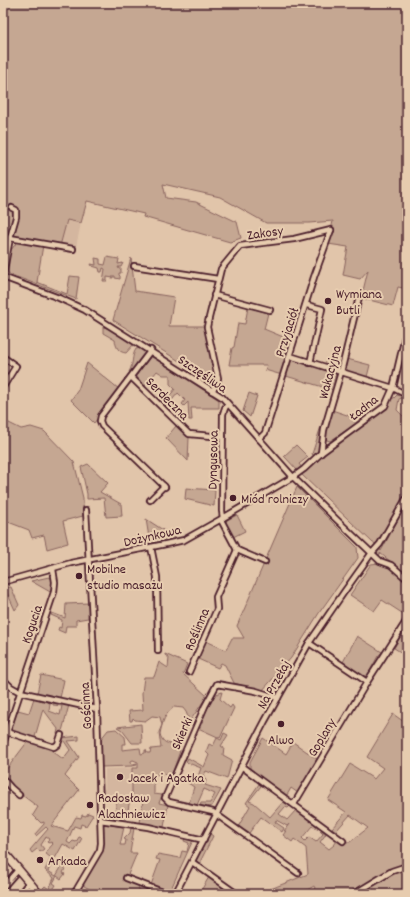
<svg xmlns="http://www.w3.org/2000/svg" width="410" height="897" font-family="Dekko,sans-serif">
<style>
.built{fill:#d4b69f}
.green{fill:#c5a792;stroke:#88635e;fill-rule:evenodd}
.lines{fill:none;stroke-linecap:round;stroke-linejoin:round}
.minor-casing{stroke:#4a1f2b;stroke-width:8}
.secondary-casing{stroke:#4a1f2b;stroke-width:10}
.minor{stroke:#e7ccaf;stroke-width:4.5}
.secondary{stroke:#e7ccaf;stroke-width:7}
.poi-dot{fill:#4a1f2b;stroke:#e7ccaf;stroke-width:1.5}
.labels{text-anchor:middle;stroke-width:4;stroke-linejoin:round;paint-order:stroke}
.street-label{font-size:14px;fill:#4a1f2b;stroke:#e7ccaf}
.poi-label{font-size:14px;fill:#4a1f2b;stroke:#e7ccaf;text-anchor:start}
</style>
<rect width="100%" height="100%" fill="#e1c5aa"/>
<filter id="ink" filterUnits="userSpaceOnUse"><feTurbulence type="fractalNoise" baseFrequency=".025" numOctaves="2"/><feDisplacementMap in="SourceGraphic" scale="8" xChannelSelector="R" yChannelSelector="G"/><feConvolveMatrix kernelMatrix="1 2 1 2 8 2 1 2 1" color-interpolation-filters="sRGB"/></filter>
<g filter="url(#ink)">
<g class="built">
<polygon points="67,220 81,223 76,247 67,245 64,247 60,246"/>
<polygon points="132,768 132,799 102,796 102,790 105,789 105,769"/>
</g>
<g class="green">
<polygon points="3,3 407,3 407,289 398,287 393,306 365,299 362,295 368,270 360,279 343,275 348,247 328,244 333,221 309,223 266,223 220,197 163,184 166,198 196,202 237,222 241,238 230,242 143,217 144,214 87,201 81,223 67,220 60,246 7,234 5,249 7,249 3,268"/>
<polygon points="16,241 43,245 37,282 67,294 70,276 79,277 76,299 9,274 6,269 10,251 15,245"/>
<polygon points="107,257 119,259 118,264 123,263 121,267 118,267 119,269 121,269 121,273 119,273 119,275 120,276 120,279 115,278 115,276 113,276 113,278 107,277 107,281 103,281 105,269 103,268 102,272 100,272 99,268 92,266 91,264 96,265 95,258 100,259 100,264 105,265"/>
<polygon points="131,258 135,291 174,297 169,326 203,326 205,327 215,375 210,380 113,320"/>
<polygon points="248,307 268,313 264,329 293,341 282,375 265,370 267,365 229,365 232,348 234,347 238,323 245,324"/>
<path d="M103,327L111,329L134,344L126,353C118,352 116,347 115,340L103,333Z"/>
<path d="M141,348L144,350L145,355L130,372H129C134,363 131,357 136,349Z"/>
<polygon points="151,356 219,400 219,408 191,408 192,420 189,420 188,402 184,406 182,404 185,400 178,393 167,406 160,400 164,394 168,398 175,389 170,384 170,375 163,375 157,371 145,386 137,377 138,373"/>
<polygon points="292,359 336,373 333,390 286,376"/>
<polygon points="347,359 370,365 367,377 348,371 345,366"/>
<polygon points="87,363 119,389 94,423 71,400 78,390"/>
<polygon points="249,393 257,396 250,417 243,411"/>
<polygon points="397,395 404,397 399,399 397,410 407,420 407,493 377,544 373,543 302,475 302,473 307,471 315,460 333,446 366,423 371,422 374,417 385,409 392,398 394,398"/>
<polygon points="332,410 362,420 330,441 327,440 324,436"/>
<polygon points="3,420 21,429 31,427 44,431 74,462 83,498 83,516 63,521 68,543 47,549 44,535 32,538 29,530 3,520"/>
<polygon points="323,420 324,421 319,450 314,456 312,454"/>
<polygon points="176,426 189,438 188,461 166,438"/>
<polygon points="296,445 308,457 299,464 302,468 298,471 284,456"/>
<polygon points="88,464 108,483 100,492 121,504 122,516 106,517 104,498 87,499 87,494 81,467"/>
<polygon points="297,487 357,547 358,558 319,613 291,658 262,691 234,683 225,665 221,663 218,668 198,659 206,641 226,650 232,638 244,638 237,626"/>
<polygon points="186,488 215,490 214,506 185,499"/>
<polygon points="407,503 407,575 380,553 379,558 377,553 379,548 381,551"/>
<polygon points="237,515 245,531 233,537 226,523 227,520"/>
<polygon points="146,519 177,539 150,544"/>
<polygon points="379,563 390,567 407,582 407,613 405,615 382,600 374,611 350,595 371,564"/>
<polygon points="49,577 51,578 53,584 52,593 31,581"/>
<polygon points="11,587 19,605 15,610 5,588"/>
<polygon points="89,603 88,618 76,620 76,626 66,626 65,633 58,630 59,627 61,628 62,620 51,615 52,613 65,618 66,604"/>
<polygon points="357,636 382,652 378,656 367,676 363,676 343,662"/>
<polygon points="401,636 407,640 407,656 394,648"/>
<path d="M165,654L187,664L183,674L207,696L190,721L179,748L180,751L172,774L155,775L154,776V794L162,795L159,803L168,805L164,827L140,823L143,800L132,799V768H138V762L133,760L131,761V763L133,764L137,763V765L132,766L101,767L100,740L108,730L116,729L125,737L126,744H122V750L140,748L141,754L145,753V750H146L147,753H150L151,749L161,748L159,732L162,725L160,717L152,716L145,721L135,720L133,718L132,721H130L129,711L143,710L142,693L144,677H154L159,662L168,668L169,658L165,655ZM174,707L183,708L186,712L188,717L174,750L172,749L175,743C167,745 162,742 160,734C162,723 165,713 174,707Z"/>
<polygon points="41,675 64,680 60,698 37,693"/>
<polygon points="222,692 220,699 230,708 232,705 234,708 220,738 198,728 214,695"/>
<polygon points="34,698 50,703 49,711 60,715 62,706 53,705 53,701 69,705 61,735 57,734 58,729 43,709 35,737 47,741 47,743 12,732 12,731 17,708 18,710 29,713"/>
<polygon points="393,714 407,724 407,894 318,894 314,886 300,894 258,894 308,874 306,848 294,839 292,842 283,835 286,831 284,831 289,824 287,826 276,820 275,822 284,828 282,832 261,817 249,833 238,827 250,806 246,803 259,784 261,786 249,801 254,803 270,817 283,802 290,806 288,808 285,807 279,814 287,820 296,810 318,827 317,829 312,826 302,838 305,841 309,837 316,842 323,834 320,831 321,830 326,834 320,842 329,849 334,845 337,841 350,842 368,828 350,815 336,831 332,828 346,812 328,800 350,764 374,779 383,768 367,757"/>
<polygon points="141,724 142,743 132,743 122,730 117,727"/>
<polygon points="224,733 228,735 221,746 224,748 223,755 232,760 227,779 206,771 203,777 206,780 205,785 221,790 212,806 208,807 200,805 201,803 210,803 215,794 204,789 197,805 189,803 194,787 188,783 196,782 201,768 186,762 188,758 204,767 209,755 206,752 209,744 213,746 217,738 221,740"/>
<polygon points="79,736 79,740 68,741 79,757 65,776 79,790 51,826 68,831 76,817 81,818 82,815 86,816 88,813 93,815 86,826 81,824 80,828 74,826 67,842 70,844 73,841 76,842 79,837 82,838 75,851 63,844 48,871 56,876 65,861 68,862 63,873 65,874 61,879 57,876 53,883 56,885 50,894 43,888 45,886 49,889 54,878 45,870 51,858 45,853 53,844 51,842 49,843 47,842 49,839 46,837 41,845 44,849 40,852 37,849 32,853 30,850 48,829 46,827 36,836 35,834 44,824 44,822 41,823 33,815 38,807 22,795 19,798 20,795 3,777 3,774 28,741 47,747 63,759 70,750 62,738"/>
<polygon points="263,738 286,754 293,742 317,759 298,793 291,788 287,795 250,769 250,762"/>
<polygon points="117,797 130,799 126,821 114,819"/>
<polygon points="105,824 124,827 120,845 125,845 126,840 124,839 130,833 131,828 134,828 130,853 137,853 127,877 138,884 139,890 146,891 147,888 150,889 150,891 152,892 153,890 161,892 160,894 99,894 84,886 83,882 102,848 102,827"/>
<polygon points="209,833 213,836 201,860 201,864 197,862 196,859"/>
<polygon points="185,838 193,840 170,891 151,885 160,860 156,859 158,854 180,858 182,851 187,852 189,843 184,841"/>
<polygon points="209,877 231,892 231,894 199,894"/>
</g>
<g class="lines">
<defs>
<g id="minor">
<polyline points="10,238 73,249"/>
<polyline points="134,266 218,279"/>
<polyline points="3,275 10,238 16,217 16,210 12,208"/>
<polyline points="3,277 59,298 85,310 222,397 293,477 337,520 380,561 391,565 407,579"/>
<polyline points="214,295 270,310"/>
<polyline points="307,305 322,309 310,363"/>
<polyline points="151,350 101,416 100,421 102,426 165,487"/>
<polyline points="290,356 393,388 407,395"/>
<polyline points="3,357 16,366 3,387"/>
<polyline points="131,377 189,434 223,437"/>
<polyline points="212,391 217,383 218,378 207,327 208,322 221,269 240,246 294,239 331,230"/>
<polyline points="259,439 265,433 314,277 331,230"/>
<polyline points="321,453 324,430 341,372 359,297"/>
<polyline points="150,500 164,486"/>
<polyline points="223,518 222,511 223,414 225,408 228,404"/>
<polyline points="221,520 237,550 265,562"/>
<polyline points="151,547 157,577 158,651"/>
<polyline points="3,582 71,563 166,544 184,540 223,518 293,477 304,469 321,453 385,406 393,388 407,328"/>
<polyline points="309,643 367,682"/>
<polyline points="189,672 217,609 216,597 237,550"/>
<polyline points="3,679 11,687 20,692 97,709"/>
<polyline points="278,698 256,691 217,684 205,706 165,798 169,802 213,812 298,873"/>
<polyline points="7,732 54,747 58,744 61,735"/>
<polyline points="3,744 54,592 55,582 53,569"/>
<polyline points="241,766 343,841"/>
<polyline points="3,779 11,788 19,795"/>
<polyline points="294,804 367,682 407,620"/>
<polyline points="100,820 148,827 204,840"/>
<polyline points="192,862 237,894"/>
<polyline points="126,878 168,894"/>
<polyline points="3,887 18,870"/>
<polyline points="20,894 29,882"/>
<polyline points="74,894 100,850 101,843 97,709 86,510"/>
<polyline points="175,894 265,721 309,643 344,592 371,554 380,544 407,497"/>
<polyline points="354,894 392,871 407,866"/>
</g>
<polyline id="secondary" points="3,851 39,894"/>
</defs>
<use href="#minor" class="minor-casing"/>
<use href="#secondary" class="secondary-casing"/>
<use href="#minor" class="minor"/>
<use href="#secondary" class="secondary"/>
</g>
</g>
<g class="poi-dot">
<circle cx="328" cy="301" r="4"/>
<circle cx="233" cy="498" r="4"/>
<circle cx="79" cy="576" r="4"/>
<circle cx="281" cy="724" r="4"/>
<circle cx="120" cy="777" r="4"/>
<circle cx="90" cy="805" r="4"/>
<circle cx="40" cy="860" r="4"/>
</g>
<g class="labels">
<g class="street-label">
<text transform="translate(265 232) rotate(-8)" y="5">Zakosy</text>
<text transform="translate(286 332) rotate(-72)" y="5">Przyjaciół</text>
<text transform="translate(329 372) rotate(-75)" y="5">Wakacyjna</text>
<text transform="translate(203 373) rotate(34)" y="5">Szczęśliwa</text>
<text transform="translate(168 398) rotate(45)" y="5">Serdeczna</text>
<text transform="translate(363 407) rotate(-38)" y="5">Ładna</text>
<text transform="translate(212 460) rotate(-89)" y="5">Dyngusowa</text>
<text transform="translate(152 535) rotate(-13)" y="5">Dożynkowa</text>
<text transform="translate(31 624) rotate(-71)" y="5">Kogucia</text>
<text transform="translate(196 629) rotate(-67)" y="5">Roślinna</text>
<text transform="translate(273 684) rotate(-60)" y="5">Na Przełaj</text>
<text transform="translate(85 706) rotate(-93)" y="5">Gościnna</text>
<text transform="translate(181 733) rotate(-66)" y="5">Skierki</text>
<text transform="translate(321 737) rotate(-59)" y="5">Goplany</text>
</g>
<g class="poi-label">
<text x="336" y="298">Wymiana<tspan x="336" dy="16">Butli</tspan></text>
<text x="241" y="503">Miód rolniczy</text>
<text x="87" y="573">Mobilne<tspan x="87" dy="16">studio masażu</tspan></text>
<text x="281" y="744" text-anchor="middle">Alwo</text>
<text x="128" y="782">Jacek i Agatka</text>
<text x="98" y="802">Radosław<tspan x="98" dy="16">Alachniewicz</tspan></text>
<text x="48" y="865">Arkada</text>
</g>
</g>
<rect width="410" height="897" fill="none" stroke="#e7ccaf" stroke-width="16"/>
<rect x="8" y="8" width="394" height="881" fill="none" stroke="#4a1f2b" stroke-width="1.5" filter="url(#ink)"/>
</svg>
